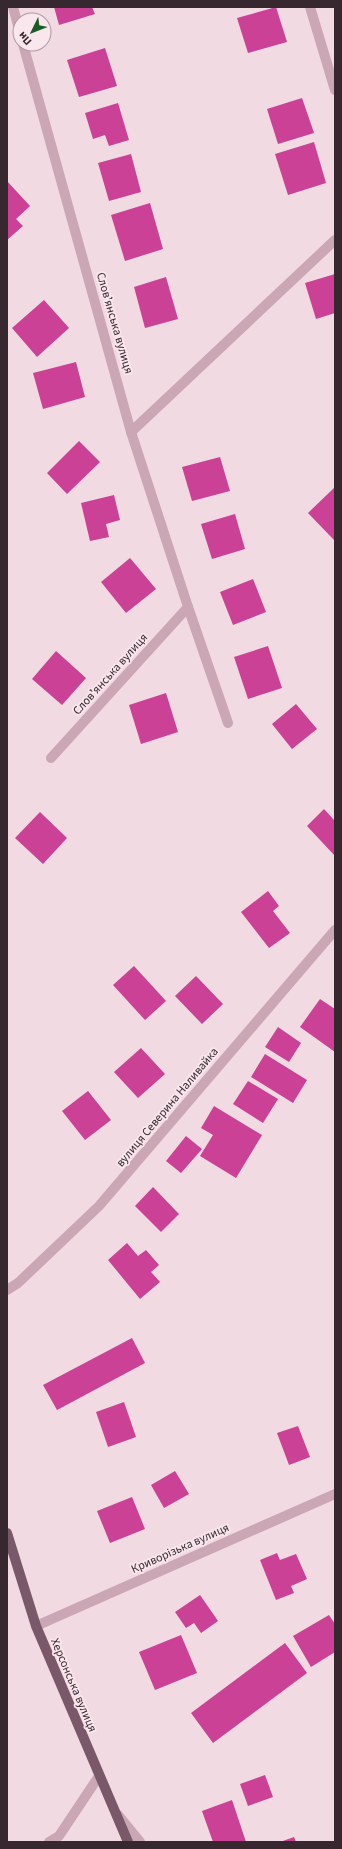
<svg xmlns="http://www.w3.org/2000/svg" width="342" height="1849" font-family="'Source Sans 3',sans-serif">
<style>
.building{fill:#ca4195}
.lines{fill:none;stroke-linecap:round;stroke-linejoin:round}
.minor{stroke:#cba6b5;stroke-width:10}
.major{stroke:#795869;stroke-width:10}
.labels{text-anchor:middle;stroke-width:3.5;stroke-linejoin:round;paint-order:stroke}
.street-label{font-size:12px;fill:#37272f;stroke:#fae7ed}
</style>
<rect width="100%" height="100%" fill="#f2dae2"/>
<g class="building">
<polygon points="54,7 92,7 95,14 59,25"/>
<polygon points="276,7 287,42 248,53 237,18"/>
<polygon points="105,48 117,86 79,97 67,60"/>
<polygon points="302,98 314,133 278,144 267,109"/>
<polygon points="118,103 129,140 109,146 105,135 93,139 85,113"/>
<polygon points="314,142 326,183 288,195 275,154"/>
<polygon points="131,154 141,192 109,201 98,163"/>
<polygon points="7,181 30,206 16,219 23,226 7,240"/>
<polygon points="150,203 163,249 125,261 111,215"/>
<polygon points="335,274 335,313 316,319 305,283"/>
<polygon points="166,277 178,319 145,328 134,287"/>
<polygon points="44,300 69,328 37,357 12,328"/>
<polygon points="76,362 85,397 43,409 33,373"/>
<polygon points="79,441 100,462 67,494 47,473"/>
<polygon points="220,457 230,491 192,501 182,467"/>
<polygon points="335,487 335,541 308,513"/>
<polygon points="114,495 120,520 106,524 109,537 90,541 81,503"/>
<polygon points="235,514 245,549 212,559 201,524"/>
<polygon points="130,558 156,589 126,613 101,582"/>
<polygon points="253,579 266,612 233,625 220,592"/>
<polygon points="268,646 282,688 248,699 234,657"/>
<polygon points="56,651 86,678 62,705 32,679"/>
<polygon points="166,693 178,732 141,744 129,705"/>
<polygon points="296,704 317,729 292,749 272,724"/>
<polygon points="324,809 334,820 335,818 335,856 307,826"/>
<polygon points="40,812 67,838 43,864 15,838"/>
<polygon points="268,891 279,906 273,911 290,933 269,948 241,912"/>
<polygon points="134,966 166,1001 145,1020 113,985"/>
<polygon points="196,976 223,1004 202,1024 175,996"/>
<polygon points="320,999 335,1009 335,1052 300,1027"/>
<polygon points="278,1027 301,1043 289,1062 265,1047"/>
<polygon points="141,1048 165,1074 138,1098 114,1072"/>
<polygon points="265,1054 307,1080 293,1103 251,1077"/>
<polygon points="248,1081 278,1099 263,1123 233,1104"/>
<polygon points="88,1091 111,1120 85,1140 62,1111"/>
<polygon points="214,1106 262,1135 236,1178 200,1156 213,1135 201,1128"/>
<polygon points="186,1136 202,1149 181,1173 166,1161"/>
<polygon points="153,1187 179,1214 161,1232 135,1206"/>
<polygon points="127,1243 138,1256 146,1250 159,1265 151,1272 160,1282 140,1299 108,1260"/>
<polygon points="132,1338 145,1363 57,1410 43,1385"/>
<polygon points="124,1402 136,1437 108,1447 96,1412"/>
<polygon points="298,1426 310,1457 289,1465 277,1433"/>
<polygon points="175,1471 189,1494 164,1508 151,1485"/>
<polygon points="132,1497 145,1529 110,1543 97,1511"/>
<polygon points="277,1553 280,1560 296,1554 307,1579 291,1586 294,1593 276,1600 260,1560"/>
<polygon points="200,1595 218,1621 201,1633 194,1623 186,1628 175,1612"/>
<polygon points="329,1615 335,1624 335,1652 311,1667 293,1636"/>
<polygon points="181,1635 197,1673 155,1690 139,1652"/>
<polygon points="285,1643 307,1673 213,1743 191,1713"/>
<polygon points="265,1775 273,1797 248,1806 240,1784"/>
<polygon points="232,1800 246,1842 213,1842 202,1811"/>
<polygon points="294,1837 296,1842 280,1842"/>
</g>
<g class="lines">
<g class="minor">
<polyline points="13,7 20,33"/>
<polyline points="310,7 335,90"/>
<polyline points="23,44 131,432 188,607 51,758"/>
<polyline points="131,432 335,240"/>
<polyline points="188,607 228,723"/>
<polyline points="7,1290 18,1283 99,1206 335,930"/>
<polyline points="36,1626 335,1494"/>
<polyline points="118,1815 140,1842"/>
<polyline points="49,1842 59,1836 99,1776"/>
</g>
<polyline class="major" points="7,1533 36,1626 128,1842"/>
</g>
<g class="labels">
<g class="street-label">
<text transform="translate(115 323) rotate(74)" y="4">Словʼянська вулиця</text>
<text transform="translate(110 674) rotate(-48)" y="4">Словʼянська вулиця</text>
<text transform="translate(167 1107) rotate(-50)" y="4">вулиця Северина Наливайка</text>
<text transform="translate(180 1548) rotate(-24)" y="4">Криворізька вулиця</text>
<text transform="translate(74 1685) rotate(67)" y="4">Херсонська вулиця</text>
</g>
</g>
<rect width="342" height="1849" fill="none" stroke="#37272f" stroke-width="16"/>
<g transform="translate(32 32) rotate(227)"><circle r="19" fill="#fae7ed" stroke="#ac9aa1"/>
<path d="M0-3L7 15L0 10L-7 15Z" fill="#1b5928"/>
<text y="-6" font-size="11" font-weight="bold" text-anchor="middle" fill="#37272f">Пн</text>
</g>
</svg>
